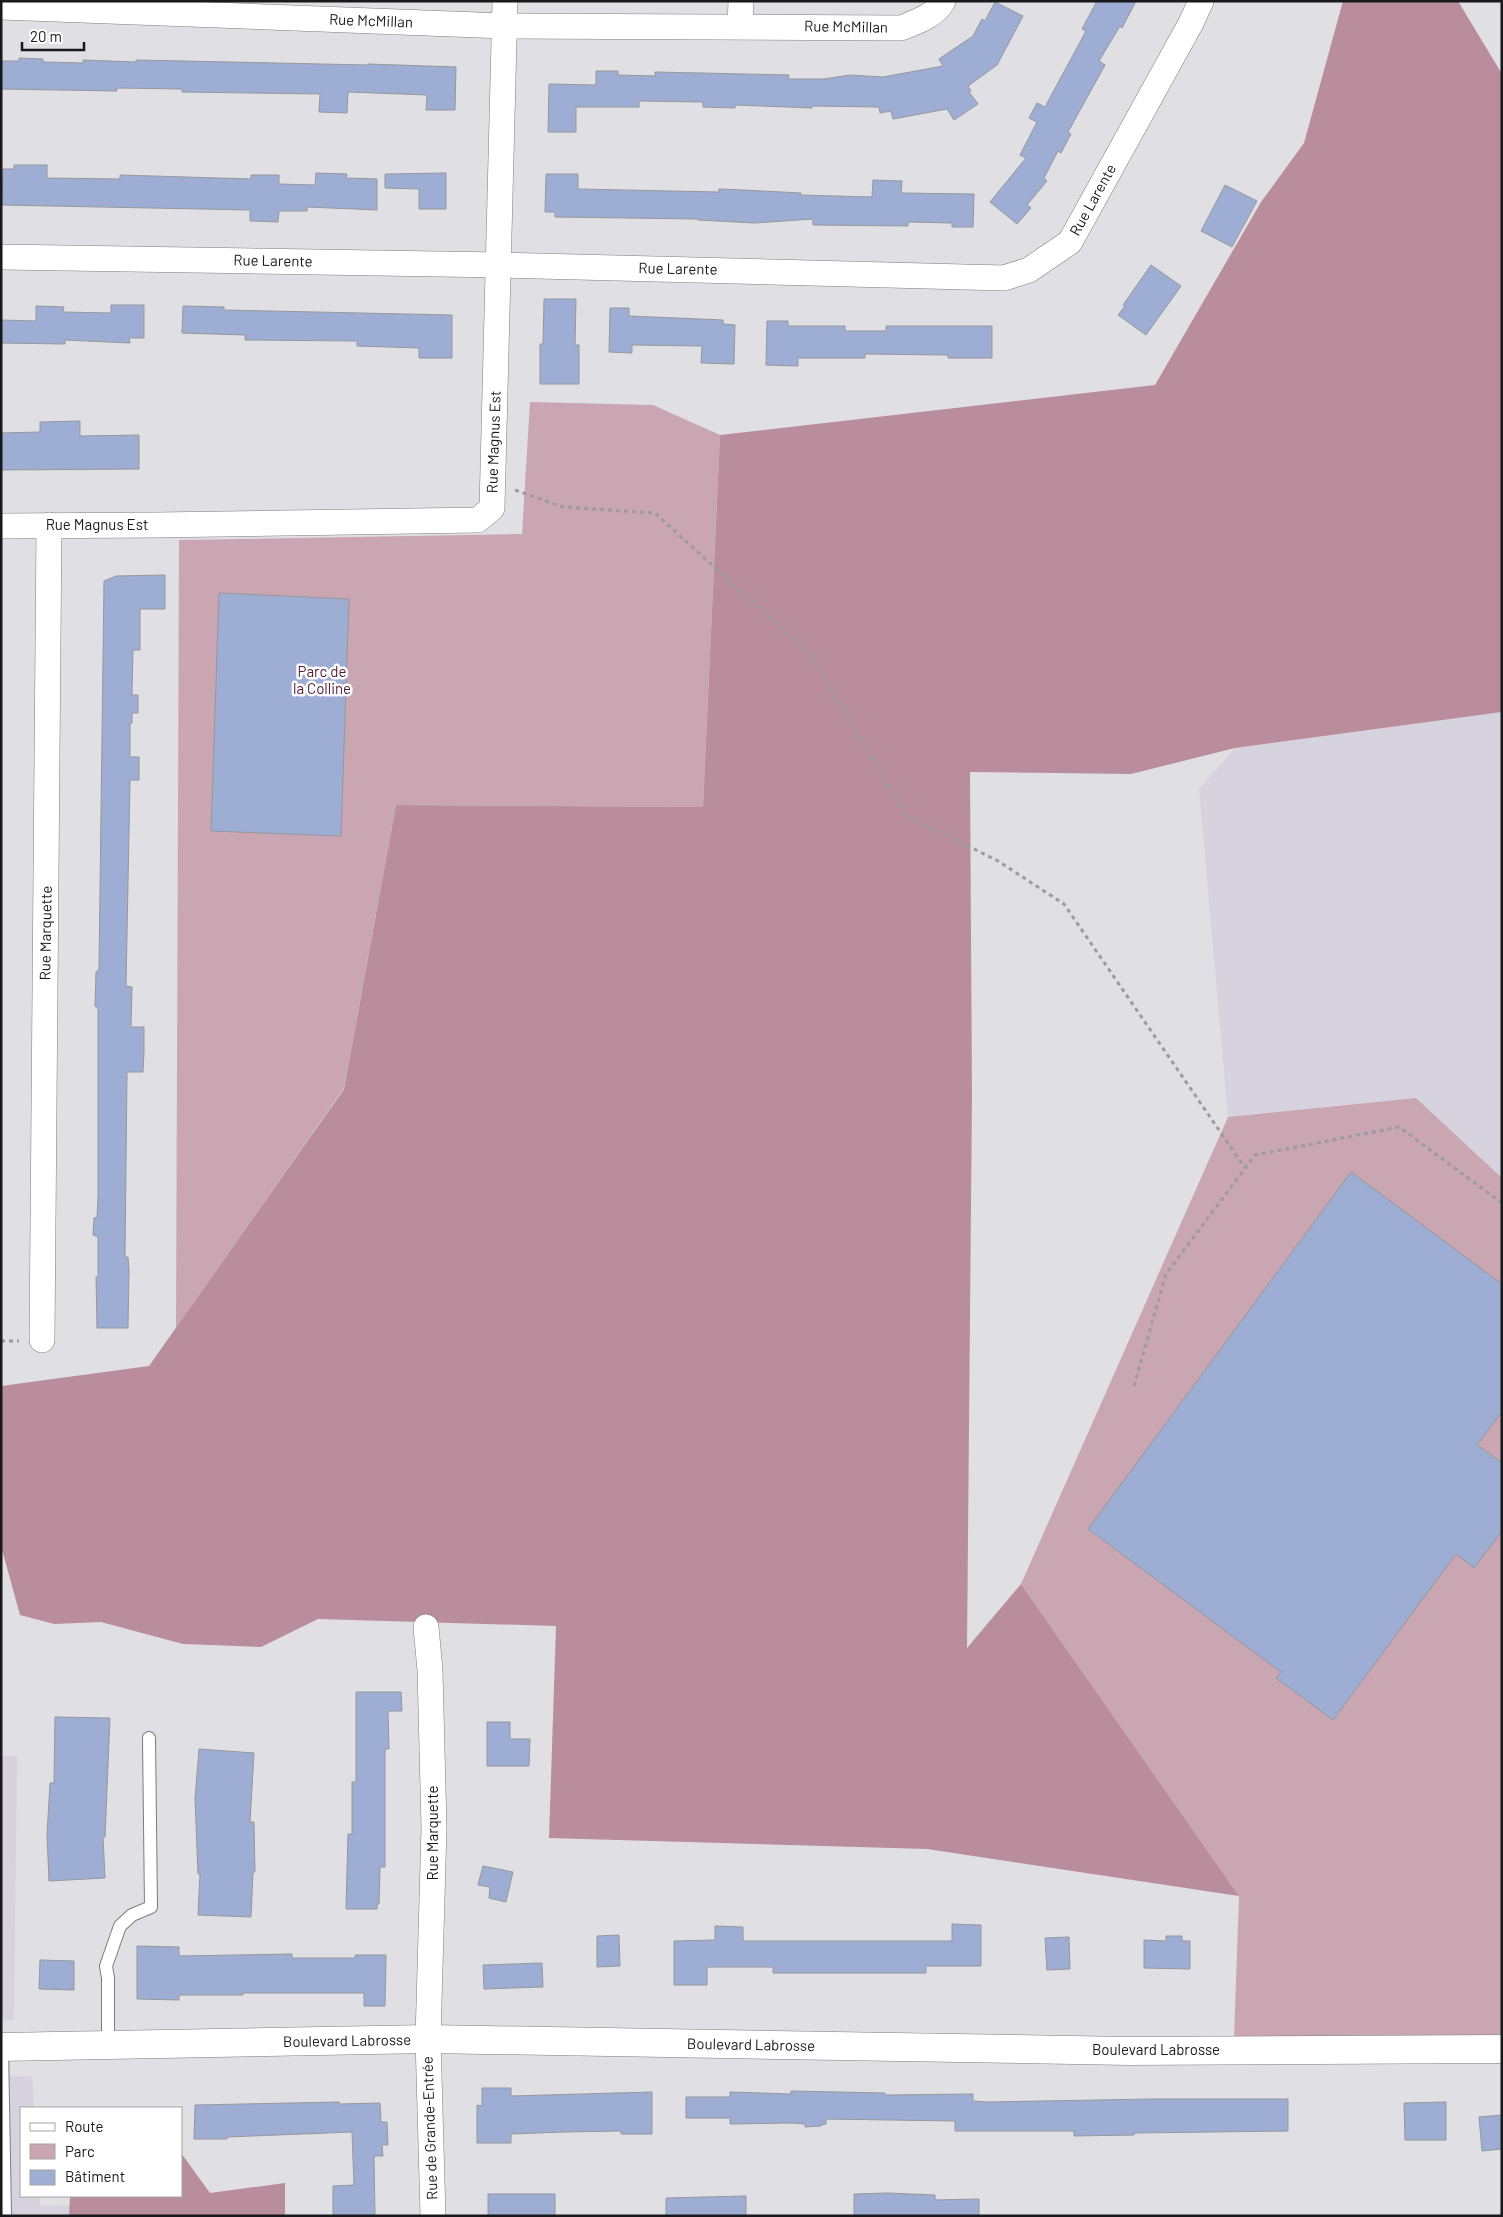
<svg xmlns="http://www.w3.org/2000/svg" width="1503" height="2217" font-family="Barlow,sans-serif">
<style>
.built{fill:#d6d3df}
.green{fill:#c9a6b2}
.forest{fill:#ba8d9c}
.building{fill:#9dadd4;stroke:#96989b}
.lines{fill:none;stroke-linecap:round;stroke-linejoin:round}
.lane-casing{stroke:#7c7c7f;stroke-width:14}
.street-casing{stroke:#7c7c7f;stroke-width:26}
.secondary-casing{stroke:#7c7c7f;stroke-width:29}
.path{stroke:#9c9b9f;stroke-width:3;stroke-dasharray:4 4;stroke-linecap:butt}
.lane{stroke:#fff;stroke-width:12}
.street{stroke:#fff;stroke-width:25}
.secondary{stroke:#fff;stroke-width:28}
.labels{text-anchor:middle;stroke-width:5;stroke-linejoin:round;paint-order:stroke}
.street-label{font-size:15px;fill:#19181a;stroke:#fff}
.park-label{font-size:15px;fill:#541b34;stroke:#fff}
</style>
<rect width="100%" height="100%" fill="#e0dfe3"/>
<g class="built">
<polygon points="1502,712 1502,1178 1416,1098 1228,1117 1199,789 1235,748"/>
<polygon points="1,1756 17,1756 14,2021 1,2020"/>
<polygon points="32,2076 34,2108 21,2108 21,2196 39,2196 40,2206 83,2205 83,2216 1,2216 1,2077"/>
</g>
<g class="green">
<polygon points="530,402 653,405 720,435 703,807 396,805 344,1088 176,1328 179,540 522,534"/>
<polygon points="1416,1098 1502,1178 1502,2036 1234,2039 1239,1896 1021,1584 1228,1117"/>
</g>
<g class="forest">
<polygon points="1343,1 1458,1 1502,74 1502,712 1235,748 1131,774 970,772 972,1095 967,1648 1021,1584 1239,1896 927,1849 549,1838 556,1626 318,1619 261,1647 183,1644 101,1622 54,1624 20,1615 1,1546 1,1386 149,1366 344,1089 396,805 703,807 720,435 1155,385 1261,202 1304,143"/>
<polygon points="181,2153 210,2193 285,2183 285,2216 69,2216 70,2196 181,2196"/>
</g>
<g class="building">
<polygon points="1097,1 1136,1 1122,28 1120,26 1099,61 1105,65 1068,132 1071,134 1061,153 1058,151 1044,178 1047,181 1027,205 1031,208 1017,224 990,202 1026,158 1020,155 1037,122 1029,118 1037,103 1045,107 1086,31 1082,29"/>
<polygon points="995,2 1023,16 997,65 968,86 971,91 969,92 978,104 954,120 947,109 893,119 891,111 880,113 879,107 812,106 812,108 735,105 735,108 703,107 703,102 639,101 639,107 576,107 576,132 548,132 549,84 596,85 596,71 618,71 618,75 655,76 655,72 789,75 788,79 824,79 850,75 883,77 943,66 939,59 973,36 982,19 985,21"/>
<polygon points="19,58 43,59 43,62 83,63 83,60 136,62 136,60 368,65 368,64 456,67 455,110 426,110 427,95 348,92 347,113 319,112 320,94 182,92 182,89 117,88 117,91 1,89 2,61 19,61"/>
<polygon points="14,165 47,165 47,178 120,179 120,175 251,179 251,175 279,175 279,184 315,185 316,173 347,174 346,178 377,179 377,210 307,207 307,211 279,211 278,222 250,221 250,210 2,205 3,169 14,169"/>
<polygon points="446,173 446,209 419,209 419,189 385,188 385,174"/>
<polygon points="546,174 578,174 578,189 719,192 719,189 743,190 801,193 800,195 872,197 873,180 902,181 901,193 974,194 973,227 952,227 952,223 908,222 908,226 813,225 813,219 755,223 698,220 698,219 555,217 555,212 545,212"/>
<polygon points="1225,185 1257,201 1232,247 1201,231"/>
<polygon points="1151,265 1181,286 1146,335 1118,315 1125,306 1123,305"/>
<polygon points="544,299 576,299 575,345 579,345 579,384 540,384 540,344 543,344"/>
<polygon points="111,305 144,305 144,338 129,338 130,343 65,340 65,344 1,343 1,320 36,321 36,306 64,307 63,312 111,313"/>
<polygon points="183,306 224,307 224,310 452,315 452,358 419,358 419,348 357,346 357,341 245,340 245,335 182,333"/>
<polygon points="610,308 629,308 629,316 723,320 723,324 735,325 734,364 701,363 702,346 632,345 632,353 609,352"/>
<polygon points="767,321 788,321 788,326 845,326 845,331 886,331 886,326 992,326 992,358 948,358 948,355 865,354 865,358 798,358 798,366 766,365"/>
<polygon points="80,421 80,436 139,435 139,469 1,470 1,433 40,432 40,422"/>
<polygon points="165,575 165,609 140,609 140,650 133,650 132,695 138,695 138,713 132,713 132,723 130,723 130,757 139,757 139,780 130,780 126,986 132,987 131,1027 144,1027 144,1052 143,1072 127,1072 125,1257 128,1257 129,1270 128,1328 97,1328 96,1277 98,1277 98,1237 93,1235 94,1218 97,1217 98,1197 98,1009 95,1006 96,972 99,969 104,581 116,576"/>
<polygon points="219,593 349,599 341,836 211,831"/>
<polygon points="1351,1172 1502,1284 1502,1412 1477,1445 1502,1463 1502,1531 1474,1568 1456,1554 1333,1720 1276,1678 1281,1672 1088,1529"/>
<polygon points="356,1692 401,1692 402,1711 388,1711 389,1749 385,1749 385,1867 380,1867 379,1904 377,1904 377,1909 346,1909 348,1834 352,1834 352,1782 356,1782"/>
<polygon points="55,1717 110,1718 105,1837 103,1837 105,1878 49,1881 47,1835 50,1783 54,1783"/>
<polygon points="487,1722 510,1722 510,1739 530,1739 529,1766 487,1766"/>
<polygon points="199,1749 254,1753 250,1822 254,1822 255,1872 253,1872 251,1917 198,1915 200,1874 198,1874 195,1799"/>
<polygon points="483,1866 513,1872 506,1902 489,1898 490,1887 478,1885"/>
<polygon points="952,1924 981,1925 981,1966 926,1966 926,1973 773,1973 773,1967 707,1967 707,1985 674,1985 674,1941 715,1940 715,1926 743,1927 743,1941 952,1941"/>
<polygon points="619,1935 620,1966 597,1967 597,1936"/>
<polygon points="1166,1936 1182,1936 1182,1941 1190,1941 1190,1969 1144,1968 1144,1940 1166,1941"/>
<polygon points="1069,1937 1070,1969 1047,1970 1045,1938"/>
<polygon points="137,1946 179,1947 179,1956 292,1954 292,1958 355,1958 355,1955 386,1955 385,2006 364,2006 364,1993 243,1993 243,1995 179,1995 179,2000 137,1999"/>
<polygon points="40,1960 74,1961 74,1990 39,1989"/>
<polygon points="542,1963 543,1987 484,1989 483,1965"/>
<polygon points="482,2088 511,2088 511,2096 652,2092 652,2134 621,2134 621,2131 564,2132 511,2134 511,2143 477,2143 477,2105 482,2106"/>
<polygon points="791,2091 885,2093 885,2095 973,2094 973,2101 987,2102 1152,2099 1288,2099 1288,2131 1134,2133 1134,2135 1074,2136 1074,2131 955,2131 955,2121 826,2119 826,2124 821,2125 821,2126 805,2127 805,2124 791,2123 730,2124 730,2118 686,2118 686,2097 730,2097 730,2092 791,2094"/>
<polygon points="339,2102 339,2104 380,2103 381,2122 387,2122 388,2145 382,2145 383,2156 374,2156 375,2216 333,2216 333,2186 354,2185 352,2132 227,2137 227,2139 194,2139 195,2105"/>
<polygon points="1446,2102 1446,2140 1405,2140 1404,2103"/>
<polygon points="1502,2115 1502,2149 1482,2151 1479,2117"/>
<polygon points="888,2193 935,2195 935,2200 979,2199 979,2216 854,2216 854,2194"/>
<rect x="488" y="2194" width="67" height="22"/>
<polygon points="746,2196 746,2216 666,2216 666,2198"/>
</g>
<g class="lines">
<defs>
<g id="lane">
<polyline points="108,2045 108,1978 106,1966 120,1926 132,1915 151,1907 149,1738"/>
<polyline points="2,2047 5,2216"/>
</g>
<g id="street">
<path d="M1,7L505,26L901,28C916,22 935,16 943,1"/>
<polyline points="740,26 741,1"/>
<polyline points="1,257 500,265 1004,278 1029,270 1070,242 1191,23 1201,1"/>
<polyline points="1,526 157,525 478,520 492,508 505,1"/>
<polyline points="42,1340 49,525"/>
<polyline points="426,1627 430,1670 434,1828 428,2039 433,2216"/>
</g>
<polyline id="secondary" points="1,2047 428,2039 1129,2051 1502,2049"/>
</defs>
<use href="#lane" class="lane-casing"/>
<use href="#street" class="street-casing"/>
<use href="#secondary" class="secondary-casing"/>
<g class="path">
<polyline points="515,490 563,507 655,513 810,654 906,815 998,861 1064,904 1245,1168"/>
<polyline points="1,1341 19,1341"/>
<polyline points="1134,1386 1166,1274 1255,1155 1399,1127 1502,1203"/>
</g>
<use href="#lane" class="lane"/>
<use href="#street" class="street"/>
<use href="#secondary" class="secondary"/>
</g>
<g class="labels">
<g class="street-label">
<text transform="translate(371 21) rotate(2)" y="5">Rue McMillan</text>
<text transform="translate(846 27) rotate(1)" y="5">Rue McMillan</text>
<text transform="translate(1093 200) rotate(-61)" y="5">Rue Larente</text>
<text transform="translate(273 261) rotate(1)" y="5">Rue Larente</text>
<text transform="translate(678 269) rotate(1)" y="5">Rue Larente</text>
<text transform="translate(494 442) rotate(-88)" y="5">Rue Magnus Est</text>
<text x="97" y="530">Rue Magnus Est</text>
<text transform="translate(46 933) rotate(-89)" y="5">Rue Marquette</text>
<text transform="translate(433 1833) rotate(-90)" y="5">Rue Marquette</text>
<text transform="translate(347 2041) rotate(-1)" y="5">Boulevard Labrosse</text>
<text transform="translate(751 2045) rotate(1)" y="5">Boulevard Labrosse</text>
<text x="1156" y="2055">Boulevard Labrosse</text>
<text transform="translate(430 2128) rotate(-92)" y="5">Rue de Grande-Entrée</text>
</g>
<g class="park-label">
<text x="322" y="677">Parc de<tspan x="322" dy="17">la Colline</tspan></text>
</g>
</g>
<rect width="1503" height="2217" fill="none" stroke="#19181a" stroke-width="5"/>
<rect x="20" y="2107" width="162" height="90" fill="#ffffff" stroke="#a3a3a3"/>
<rect x="30" y="2123" width="25" height="8" fill="#ffffff" stroke="#a3a3a3"/>
<text x="65" y="2132" font-size="15" fill="#19181a">Route</text>
<rect x="30" y="2144" width="25" height="15" fill="#c9a6b2" stroke="#a3a3a3"/>
<text x="65" y="2157" font-size="15" fill="#19181a">Parc</text>
<rect x="30" y="2170" width="25" height="15" fill="#9dadd4" stroke="#a3a3a3"/>
<text x="65" y="2182" font-size="15" fill="#19181a">Bâtiment</text>
<path d="M22 42v8h62v-8" fill="none" stroke="#19181a" stroke-width="2.5"/>
<text x="30" y="42" font-size="15" fill="#19181a" stroke="#ffffff" stroke-width="4" paint-order="stroke">20 m</text>
</svg>
